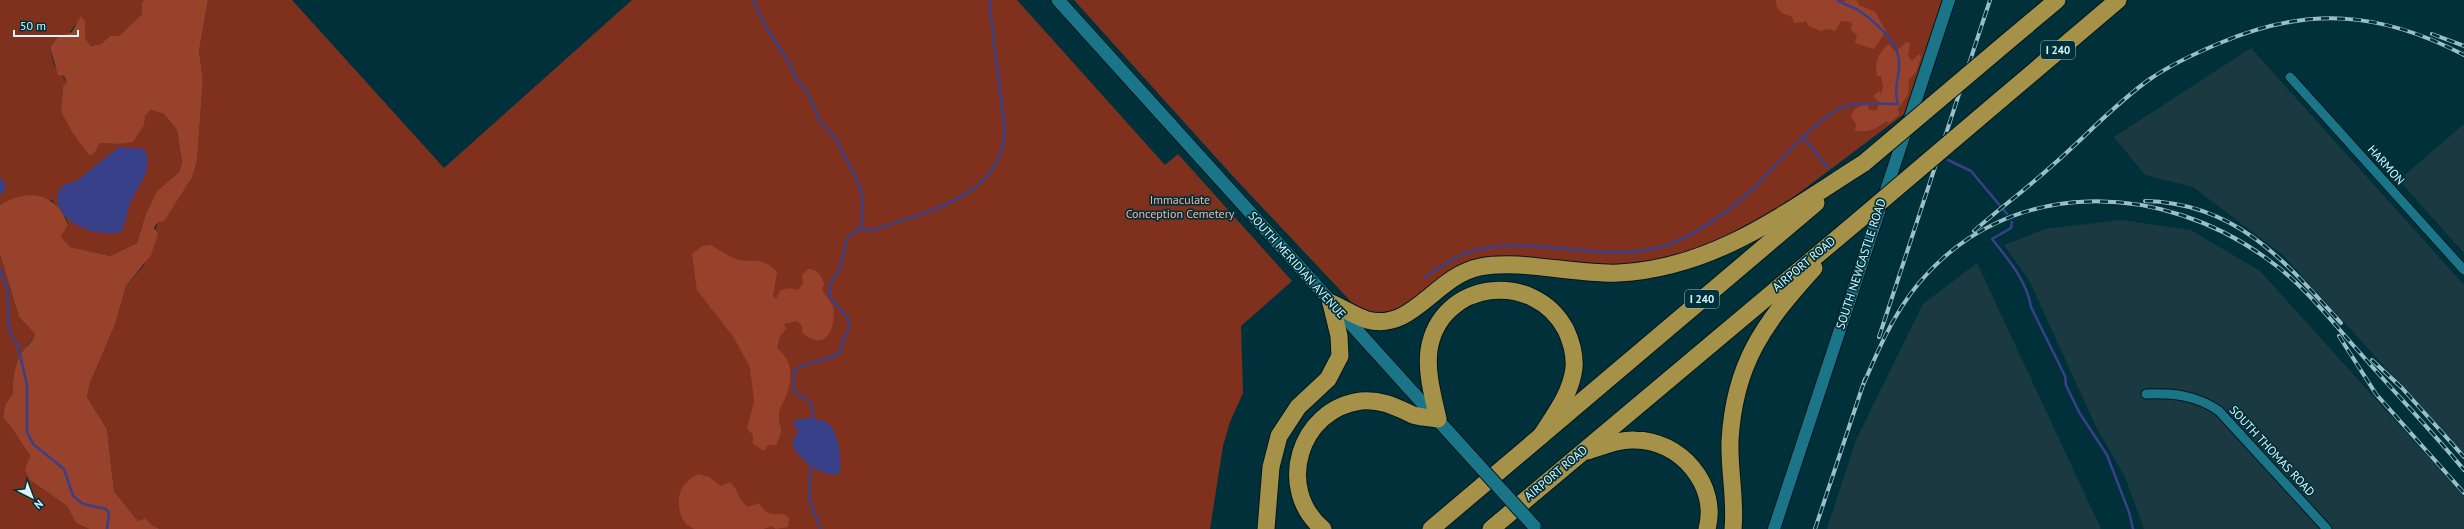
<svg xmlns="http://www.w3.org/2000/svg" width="2464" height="529" font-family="'PT Sans',sans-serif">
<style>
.built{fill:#1b3940}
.green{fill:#80311e}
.forest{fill:#98422c}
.water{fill:#384089}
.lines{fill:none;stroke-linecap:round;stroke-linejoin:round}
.stream{stroke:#384089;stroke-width:2.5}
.minor-casing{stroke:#00171d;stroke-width:11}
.tertiary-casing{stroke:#00171d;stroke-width:14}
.secondary-casing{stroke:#00171d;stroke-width:15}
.motorway-casing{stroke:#00171d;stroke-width:19}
.minor{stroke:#197587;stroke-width:9}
.tertiary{stroke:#197587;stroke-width:12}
.secondary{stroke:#197587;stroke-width:13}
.motorway{stroke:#a59248;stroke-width:17}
.rail-casing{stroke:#9bbfc8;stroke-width:4}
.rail{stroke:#00313b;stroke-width:2.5;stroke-dasharray:8;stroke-linecap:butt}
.secondary-bridge-casing{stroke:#00171d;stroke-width:15;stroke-linecap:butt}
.motorway-bridge-casing{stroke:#00171d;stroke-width:19;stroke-linecap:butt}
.secondary-bridge{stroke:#197587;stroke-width:13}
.motorway-bridge{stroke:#a59248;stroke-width:17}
.labels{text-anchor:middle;stroke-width:3.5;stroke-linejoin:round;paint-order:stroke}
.shield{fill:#00313b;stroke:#96bbc4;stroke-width:1}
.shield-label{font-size:11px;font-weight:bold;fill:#d7f6fe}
.street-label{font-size:12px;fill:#d7f6fe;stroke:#00313b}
.park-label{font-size:12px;fill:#fab19d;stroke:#00313b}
</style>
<rect width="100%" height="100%" fill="#00313b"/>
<g class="built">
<polygon points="2251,48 2464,285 2464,454 2283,255 2193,187 2145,175 2114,137"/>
<polygon points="2464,124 2464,253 2399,180"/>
<polygon points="2121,220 2191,230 2260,271 2464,497 2464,529 2144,529 2125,477 2096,427 2029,280 2004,245 2045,229"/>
<polygon points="1977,263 2101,529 1827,529 1856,440 1923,304"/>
</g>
<g class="green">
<polygon points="0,0 144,0 142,2 142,14 119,36 110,36 101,44 91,46 85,38 85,22 75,25 68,35 58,37 50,47 54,65 67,82 63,86 61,111 94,154 100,143 117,144 151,110 164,114 177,130 182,162 179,172 157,191 146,213 137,243 110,256 69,247 61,237 68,225 66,218 52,200 9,200 0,205"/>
<polygon points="208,0 292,0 444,168 632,0 1017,0 1165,165 1178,154 1292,281 1241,326 1243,393 1230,422 1223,446 1210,529 160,529 152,525 145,518 138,521 114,491 107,429 87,397 90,383 115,325 126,286 144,265 158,222 173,207 192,178 197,161 203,80 199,51"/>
<polygon points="1074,0 1945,0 1908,111 1783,205 1730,241 1637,267 1507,260 1407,310 1385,318 1356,307 1230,173"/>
<path d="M0,254L19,317L35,334C31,344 27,345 22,352C15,364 12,380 13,393L5,405L3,418L11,427L30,456L28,464L30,480L67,506L76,523L89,529H0Z"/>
</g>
<g class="forest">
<path d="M144,0H208L199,51L203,80L197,161L192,178L164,221L158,222L154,228L158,234L151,255L126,286L115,325L90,383L87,397L107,429L114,491L138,521L145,518L152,525L160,529H89L76,523L67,506L30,480L25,470L30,456L11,427L3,418L5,405L13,393C12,379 15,364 22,352C27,345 31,345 35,334L19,317L0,254V205C27,188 57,192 68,225L61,237L70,247L110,256L137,243L146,213L157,191L179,172L182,162L177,130L164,114L151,110L145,116L144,125L133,142L117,144L100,143L94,154L89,155L72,132L61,111L63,86L67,82L64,76L58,75L50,47L58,37L72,32L81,16L85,22V38L91,46L101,44L110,36H119L142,14V2Z"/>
<path d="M1776,0H1837L1839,3L1847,0H1857L1859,5L1875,12L1886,31L1874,49L1855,43L1857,35L1851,30L1852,22L1841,21L1835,31L1826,29L1821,31L1809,26L1805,20L1804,22L1794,23L1792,17C1782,13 1776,12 1776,0Z"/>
<path d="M1907,42L1910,43L1908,56L1912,61L1919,54L1921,57L1916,72L1909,80L1908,95L1898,109L1899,115L1889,123L1886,121C1876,130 1868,132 1855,131L1856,124L1851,117C1854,108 1859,105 1868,105L1869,110H1877L1879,102L1873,96L1879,91L1881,95L1883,87L1881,76H1877C1874,64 1878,52 1889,44L1895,52Z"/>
<path d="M711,245C718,249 725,254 733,258C751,265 761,254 777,272L773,296L776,299L781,290L789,288L798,290L803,284L802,275L808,269C817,269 821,275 824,283L822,289C824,295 832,302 833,307C837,330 824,353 802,332V326L797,321L784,324L786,329L780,336L777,348C794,362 793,379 785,399C783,403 779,409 779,413C778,431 786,424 776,445H768L764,451L753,444V435L747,428L754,401L750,367L734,338L697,290L692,254L702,246Z"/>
<path d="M698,474L709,477L721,486L730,482C739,490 737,499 748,507L759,503C766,515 771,515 784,514L789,518L788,527L776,529L772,526L763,529C750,529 706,529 695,529C684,526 678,513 679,502C679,487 686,481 698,474Z"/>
</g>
<g class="water">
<path d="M119,147L145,149C153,172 140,182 131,201C127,210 126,221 122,231C103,239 64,226 58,204C57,200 58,195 58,191L65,184L76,181Z"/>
<polygon points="0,177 5,183 5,190 0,195"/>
<path d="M812,418L827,422C840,436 841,455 840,473C825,480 801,460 793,447V439L798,433L793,420Z"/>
</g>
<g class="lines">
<g class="stream">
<path d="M753,0L766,27L791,66L793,74L808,93L819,120L835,138L851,168L859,184L863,204L860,229C856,231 851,233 848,238C843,246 844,258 840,267C837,277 825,284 831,298C835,308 850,313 849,326C848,336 841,338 841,351C835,360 802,362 794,371V392C808,401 815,399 812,419"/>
<polyline points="1804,138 1829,169"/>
<polyline points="1948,160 1971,171 2007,214"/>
<path d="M2012,222L2011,228L1992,239C2008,259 2027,281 2031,307L2065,376L2066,385L2079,412L2107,455L2129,512L2133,529"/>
<path d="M860,229L873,230C925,212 1001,198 1005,131L989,0"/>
<polyline points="0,269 8,292 9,330 18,346 27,385 27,432 33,444 64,469 73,496 83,504 106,509 109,513 107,529"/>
<path d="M1425,277C1438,268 1451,258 1466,253C1531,231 1602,267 1667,245C1700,233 1729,211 1755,187C1775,167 1823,109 1850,105C1866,102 1882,104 1898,104C1893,87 1900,78 1899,62C1899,42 1876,23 1861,12C1854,7 1844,5 1837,0"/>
<polyline points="811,462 809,499 821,529"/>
</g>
<defs>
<g id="minor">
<polyline points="2290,77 2464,270"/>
<path d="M2146,394C2173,393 2196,395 2219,411L2327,529"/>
</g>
<polyline id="tertiary" points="1774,529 1949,0"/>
<polyline id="secondary" points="1058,0 1474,460"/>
<g id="motorway">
<polyline points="2007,42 2057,0"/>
<polyline points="1999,101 2118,0"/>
<path d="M1331,303C1343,308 1355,316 1367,320C1413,332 1435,276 1480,267C1520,259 1576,275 1619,273C1715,268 1786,212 1864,163"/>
<path d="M1588,451C1603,446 1619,439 1635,440C1680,440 1719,485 1707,529"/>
<polyline points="1266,529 1271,467 1279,436 1298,407 1328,379 1340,356 1339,336 1331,303"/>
<path d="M1323,529C1275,489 1299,409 1361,401C1381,399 1396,407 1413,415C1420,417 1430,418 1438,419C1433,396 1426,373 1429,350C1440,280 1534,269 1566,330C1571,341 1575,356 1574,368C1571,394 1554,415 1541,436"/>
<polyline points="1431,529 1816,203"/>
<polyline points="1491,529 1859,220"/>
<path d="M1733,529C1736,500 1729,471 1730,441C1734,364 1764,323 1814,268"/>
</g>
</defs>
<use href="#minor" class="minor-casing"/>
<use href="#tertiary" class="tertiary-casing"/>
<use href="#secondary" class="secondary-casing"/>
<use href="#motorway" class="motorway-casing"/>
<use href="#minor" class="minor"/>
<use href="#tertiary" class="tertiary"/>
<use href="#secondary" class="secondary"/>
<use href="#motorway" class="motorway"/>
<defs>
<g id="rail">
<polyline points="2432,34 2464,46"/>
<path d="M2145,201C2236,203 2285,261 2341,323"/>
<path d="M1974,231C2000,208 2029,187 2055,163C2087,135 2116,103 2150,79C2172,64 2196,53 2220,43C2307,6 2380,11 2464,55"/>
<polyline points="2339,336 2376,394 2464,493"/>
<polyline points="1879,337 1990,0"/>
<polyline points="2372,360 2402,388 2464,457"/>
<path d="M1864,383C1879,348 1894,313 1919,283C2009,175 2163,181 2270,261C2305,286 2332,322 2361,354C2395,393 2431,430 2464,470"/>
<polyline points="1815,529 1865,379"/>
</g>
</defs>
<use href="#rail" class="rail-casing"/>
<use href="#rail" class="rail"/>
<defs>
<polyline id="secondary-bridge" points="1474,460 1534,526"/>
<g id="motorway-bridge">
<polyline points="1864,163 2007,42"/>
<polyline points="1859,220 1999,101"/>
</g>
</defs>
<use href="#secondary-bridge" class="secondary-bridge-casing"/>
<use href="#motorway-bridge" class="motorway-bridge-casing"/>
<use href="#secondary-bridge" class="secondary-bridge"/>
<use href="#motorway-bridge" class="motorway-bridge"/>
</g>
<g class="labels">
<g class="shield">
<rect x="2041" y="41" width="34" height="18" rx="3"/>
<rect x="1685" y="290" width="34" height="18" rx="3"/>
</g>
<g class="shield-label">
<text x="2058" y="54">I 240</text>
<text x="1702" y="303">I 240</text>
</g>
<g class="street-label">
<text transform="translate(2386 165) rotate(48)" y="4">HARMON</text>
<text transform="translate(1804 264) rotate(-40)" y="4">AIRPORT ROAD</text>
<text transform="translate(1861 264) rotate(-72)" y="4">SOUTH NEWCASTLE ROAD</text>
<text transform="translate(1297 265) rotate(48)" y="4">SOUTH MERIDIAN AVENUE</text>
<text transform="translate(2272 451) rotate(47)" y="4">SOUTH THOMAS ROAD</text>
<text transform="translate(1556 473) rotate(-40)" y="4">AIRPORT ROAD</text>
</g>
<g class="park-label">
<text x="1180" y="204">Immaculate<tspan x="1180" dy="14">Conception Cemetery</tspan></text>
</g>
</g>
<g transform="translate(32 497) rotate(138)" stroke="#00313b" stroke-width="3" paint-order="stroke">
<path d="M0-3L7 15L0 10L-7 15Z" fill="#d7f6fe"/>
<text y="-6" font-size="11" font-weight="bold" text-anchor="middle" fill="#d7f6fe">N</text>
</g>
<path d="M14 30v6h64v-6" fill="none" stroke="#d7f6fe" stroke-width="2"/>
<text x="20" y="30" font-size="12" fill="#d7f6fe" stroke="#00313b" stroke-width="3" paint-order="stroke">50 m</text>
</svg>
